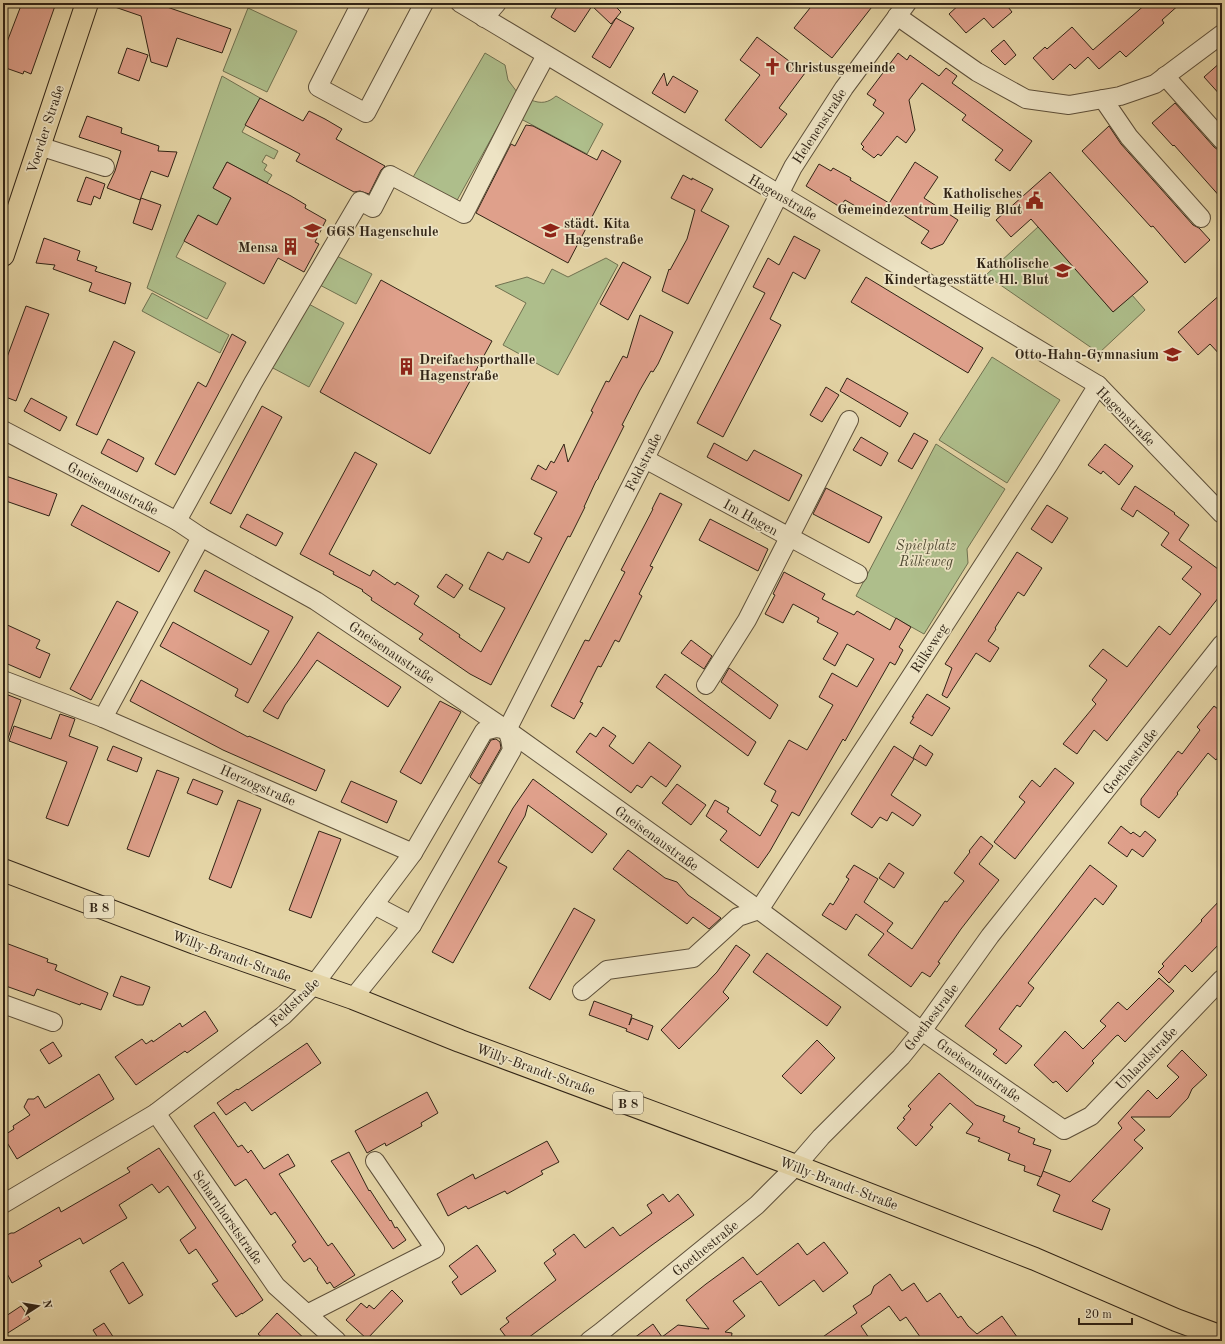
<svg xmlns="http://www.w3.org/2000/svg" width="1225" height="1344" font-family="'Old Standard TT',serif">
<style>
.green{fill:#aebe8b;stroke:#707150}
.building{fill:#dfa08b;stroke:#312416}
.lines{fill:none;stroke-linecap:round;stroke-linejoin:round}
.minor-casing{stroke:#5e503a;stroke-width:20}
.major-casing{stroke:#312416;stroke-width:24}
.minor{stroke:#ede3c4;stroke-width:18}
.major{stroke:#e4d4a5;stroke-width:22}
.labels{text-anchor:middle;stroke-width:3.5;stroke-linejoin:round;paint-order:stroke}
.shield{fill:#ede3c4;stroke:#695d4a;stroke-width:1}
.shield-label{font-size:13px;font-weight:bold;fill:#312416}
.poi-label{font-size:14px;font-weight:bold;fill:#312416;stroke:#ede3c4;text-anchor:start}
.street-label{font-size:14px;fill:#312416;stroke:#ede3c4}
.park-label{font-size:14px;font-style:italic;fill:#504a33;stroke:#ede3c4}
</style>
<rect width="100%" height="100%" fill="#e4d4a5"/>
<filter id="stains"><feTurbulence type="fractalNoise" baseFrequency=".005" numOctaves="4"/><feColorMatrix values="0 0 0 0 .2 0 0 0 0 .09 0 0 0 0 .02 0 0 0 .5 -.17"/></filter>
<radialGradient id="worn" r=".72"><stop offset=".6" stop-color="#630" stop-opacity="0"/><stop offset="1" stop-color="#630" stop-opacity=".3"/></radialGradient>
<g class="green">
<polygon points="248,8 297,31 267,92 223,71"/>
<polygon points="485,53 505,65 508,80 517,92 455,204 412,179"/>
<polygon points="222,76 260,98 242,132 278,151 274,159 266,155 262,162 267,165 264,170 272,175 267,183 227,162 213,188 231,198 217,225 198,215 176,257 226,283 207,319 147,288"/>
<path d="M556,96L603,124L587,154L521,119L531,100C541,104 548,103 556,96Z"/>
<polygon points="1039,226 1113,312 1132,295 1145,310 1099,353 986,275"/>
<polygon points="331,253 372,274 356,304 316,283"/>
<polygon points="606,258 618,265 558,375 503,345 526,303 495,286 527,277 544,284 552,269 568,277"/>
<polygon points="152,293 229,335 220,353 142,311"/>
<polygon points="305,302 344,323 309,387 271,367"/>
<polygon points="992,357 1060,400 1007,483 939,440"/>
<polygon points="936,444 1005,489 967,549 968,563 924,634 856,596"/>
</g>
<g class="building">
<polygon points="22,3 56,3 31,74 24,71 23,74 3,67 3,41 7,42"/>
<polygon points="109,3 166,3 164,6 231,29 222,53 177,38 167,67 151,62 141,16 109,5"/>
<polygon points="559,3 612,3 621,12 616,18 634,28 610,68 592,57 616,18 611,24 592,6 575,32 551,17"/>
<polygon points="814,3 875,3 832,58 794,28"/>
<polygon points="961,3 1005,3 1012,12 993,28 984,18 966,33 949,14"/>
<polygon points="1147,3 1181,3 1162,20 1164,23 1126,57 1120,51 1099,69 1088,57 1075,69 1070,64 1053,80 1033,58 1045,47 1047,49 1072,27 1093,50"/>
<polygon points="757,37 805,73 779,108 787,114 761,148 725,120 760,75 740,60"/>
<polygon points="1004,40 1016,55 1005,65 991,51"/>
<polygon points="127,48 148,55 139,81 118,73"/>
<polygon points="898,53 907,60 910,55 939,76 946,68 957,76 952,83 1032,141 1010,171 995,160 1003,150 962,120 966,115 922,83 909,100 915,130 906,143 897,136 881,156 878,154 874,158 862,149 864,147 861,144 884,113 873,105 876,100 867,94"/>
<polygon points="1222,61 1222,97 1204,77"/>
<polygon points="664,73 667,86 673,76 698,91 685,113 652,93"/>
<polygon points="260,98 303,121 309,111 325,119 342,129 336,139 385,166 381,170 369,194 360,191 354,192 296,161 300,154 245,125"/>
<polygon points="1175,103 1214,147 1218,150 1222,150 1222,199 1174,145 1173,146 1152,123"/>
<polygon points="87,116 122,128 121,133 159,146 158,151 177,152 168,177 151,171 140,200 107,188 115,171 121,151 79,137"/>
<polygon points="526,125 533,126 597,160 602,150 621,161 568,263 476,213 511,144 515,146"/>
<polygon points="1109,126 1121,144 1193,225 1199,228 1210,240 1185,263 1153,226 1151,227 1082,151"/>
<polygon points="227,162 291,196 306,205 305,208 326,220 315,242 319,244 304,272 278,258 264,284 184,241 198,215 217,225 231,198 213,188"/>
<polygon points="915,162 938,177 924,198 958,220 943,244 931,249 921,243 929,231 888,205"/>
<polygon points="819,164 831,171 833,168 851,178 850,180 889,203 881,216 873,211 871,215 845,200 840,207 806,186"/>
<polygon points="1050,172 1148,282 1113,312 1031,219 1011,237 996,220"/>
<polygon points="683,175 692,180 692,178 713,189 701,211 729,226 688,304 662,291 669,269 670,270 687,239 695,210 671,198"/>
<polygon points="86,177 105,184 100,199 94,196 91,205 77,201"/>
<polygon points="141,198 161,205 152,230 133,223"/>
<polygon points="794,236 820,250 805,279 793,272 770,319 781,325 723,437 697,423 765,293 753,287 768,258 779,265"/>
<polygon points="44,238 80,251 77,260 97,267 95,271 131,283 125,304 89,291 92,283 53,269 55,265 36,263"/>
<polygon points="623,262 651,277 628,320 600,304"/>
<polygon points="866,277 983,348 968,373 851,302"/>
<polygon points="381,280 492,341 430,454 320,392"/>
<polygon points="1222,293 1222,357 1210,344 1198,355 1178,332"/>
<polygon points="26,306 49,314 16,401 3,396 3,368"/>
<polygon points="640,315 673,332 658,364 653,372 651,371 640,390 622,425 624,426 599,476 598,479 596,481 584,507 585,507 570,537 568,536 491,685 470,674 419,639 423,634 371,600 372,598 362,591 363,590 333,574 334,572 300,554 355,452 377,464 329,554 370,576 373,570 395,585 397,582 419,596 414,604 460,635 459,637 481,652 505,608 469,589 488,552 503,560 507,552 529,563 542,538 534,534 557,492 531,479 538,465 546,470 551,461 554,463 564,444 568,462 593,412 591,411 606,381 609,382 623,356 627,358"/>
<polygon points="232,334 246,342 175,475 155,464 198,382 206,387"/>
<polygon points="114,341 135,352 97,435 76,425"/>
<polygon points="847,378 908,413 900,427 840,391"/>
<polygon points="826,387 839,395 822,422 810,415"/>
<polygon points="31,398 67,417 60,431 24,411"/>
<polygon points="262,406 282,417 231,514 210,503"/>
<polygon points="914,433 928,441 912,469 898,461"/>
<polygon points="861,437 888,453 881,466 853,450"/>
<polygon points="108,439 144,458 137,472 101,453"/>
<polygon points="714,443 747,461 754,450 802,475 789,501 707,457"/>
<polygon points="1105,444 1133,466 1119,485 1103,471 1101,474 1088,465"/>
<polygon points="3,475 57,494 49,516 3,500"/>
<polygon points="1135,486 1175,513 1174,514 1189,525 1179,540 1222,572 1222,593 1107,741 1094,730 1077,754 1063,744 1096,704 1092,700 1107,680 1089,666 1103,649 1127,667 1159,626 1170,635 1201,594 1182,579 1192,567 1161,545 1169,533 1137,510 1133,517 1121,509"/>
<polygon points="826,488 882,517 869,543 813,514"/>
<polygon points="660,493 682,504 650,566 653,567 639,594 642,596 619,642 615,640 601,667 598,666 580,702 583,703 574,719 551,706 585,640 589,641 625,572 621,570 653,509 652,509"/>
<polygon points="82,505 170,552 159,572 71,525"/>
<polygon points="1047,505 1068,518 1052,543 1031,529"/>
<polygon points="247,514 283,533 276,546 240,527"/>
<polygon points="710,519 768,549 758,571 699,540"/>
<polygon points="1017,552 1042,568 1024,596 1018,592 995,628 996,629 988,641 999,648 990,662 976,653 947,698 942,695 952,668 945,664"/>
<polygon points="205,570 293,617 248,703 235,696 238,689 160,646 173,622 251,665 269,631 194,591"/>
<polygon points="784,572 825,594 822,599 854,615 857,611 890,630 896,618 911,627 899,647 903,650 895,665 890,662 845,741 843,739 799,816 792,812 770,851 758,868 720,840 727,831 706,816 715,800 729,808 727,812 760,836 778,805 771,801 776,791 764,784 789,740 807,750 833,705 819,697 832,673 857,687 874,659 847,644 835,666 823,659 838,633 817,622 819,618 793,604 783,623 765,614 775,595 773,594"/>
<polygon points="446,574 463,585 454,598 437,587"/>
<polygon points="117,601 138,612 91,700 70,689"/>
<polygon points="3,623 40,640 36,648 50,654 40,678 3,662"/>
<polygon points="318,632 401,687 388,707 317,660 285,705 278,719 263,711 297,664"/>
<polygon points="691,640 712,656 704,669 681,653"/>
<polygon points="729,668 778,705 770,719 721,682"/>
<polygon points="665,674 756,742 748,756 656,687"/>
<polygon points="141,680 248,737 249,736 325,770 316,791 223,750 130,701"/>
<polygon points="3,693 21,700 6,744 3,744"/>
<polygon points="927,694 950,708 932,736 910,723 914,717 912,717"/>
<polygon points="440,701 461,712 421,784 400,772"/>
<polygon points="1214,706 1222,712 1222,752 1216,760 1208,753 1177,793 1178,794 1159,818 1141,805 1141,799 1178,751 1182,754 1200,730 1197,727"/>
<polygon points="60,714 75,719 69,736 98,747 68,826 46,818 67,762 9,741 14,726 51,739"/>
<polygon points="603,727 616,736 609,746 633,764 649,742 681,766 666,787 651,776 642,788 637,785 631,793 576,752 590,733 596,737"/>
<polygon points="496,739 500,742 501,748 481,783 479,784 470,777 491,740"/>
<polygon points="920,745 933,754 926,766 913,758"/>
<polygon points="113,746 142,758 137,772 107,760"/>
<polygon points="894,746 914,759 891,795 921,815 913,826 892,812 887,821 880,817 872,828 851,814"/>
<polygon points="1055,768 1074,783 1015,859 994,842 1025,802 1019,797 1032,780 1040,787"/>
<polygon points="157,770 179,778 149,857 127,849"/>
<polygon points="193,779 223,791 217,805 187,793"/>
<polygon points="533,779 607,834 592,853 528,805 525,816 498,862 507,867 453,963 432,952 513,808"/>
<polygon points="351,781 397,801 387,823 341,802"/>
<polygon points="677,784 706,805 691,825 662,803"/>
<polygon points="238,800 261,809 231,888 209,879"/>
<polygon points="1121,826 1131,834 1133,832 1140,837 1145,831 1156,840 1143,857 1132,849 1127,857 1108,843"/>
<polygon points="319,831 341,839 311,918 289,910"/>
<polygon points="981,836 993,846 979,864 999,880 961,929 938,962 940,963 930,977 922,972 911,987 868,955 884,934 856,914 846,930 822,915 830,903 833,905 849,879 846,877 854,865 878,879 864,902 893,923 887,931 912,949 945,901 947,902 964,881 954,873 970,852 969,851"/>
<polygon points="628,850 665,878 677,882 688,895 721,918 709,929 693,917 687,924 613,869"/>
<polygon points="889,863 904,873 894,888 879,878"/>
<polygon points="1090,865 1117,886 1103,905 1095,898 1028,983 1034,988 1020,1007 1017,1005 999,1029 1022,1046 1006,1064 993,1054 997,1050 965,1026"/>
<polygon points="1222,898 1222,941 1192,972 1185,965 1169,983 1158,972 1164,966 1162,964 1202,921 1201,920"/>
<polygon points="574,908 595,920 550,1000 529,988"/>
<polygon points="3,942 48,959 47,962 57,965 55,970 108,993 101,1010 81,1003 80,1005 37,989 34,996 3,985"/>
<polygon points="736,945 750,955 723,992 729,998 679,1049 661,1030 717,972"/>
<polygon points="767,953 841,1007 827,1026 753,972"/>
<polygon points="121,976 150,987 143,1005 137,1005 113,996"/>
<polygon points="1159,978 1174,991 1125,1042 1118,1035 1116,1036 1092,1061 1094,1063 1067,1092 1056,1081 1053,1083 1034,1065 1065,1031 1083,1049 1106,1026 1100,1021 1118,1002 1127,1010"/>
<polygon points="594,1001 632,1015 629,1025 632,1018 653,1026 648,1040 626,1031 627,1029 589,1015"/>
<polygon points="205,1011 218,1031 187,1053 185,1051 136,1085 115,1057 142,1039 146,1044 152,1040 153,1042 180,1023 182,1027"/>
<polygon points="817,1040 835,1058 801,1094 782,1076"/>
<polygon points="53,1042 62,1056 49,1064 40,1050"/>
<polygon points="307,1043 321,1063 252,1111 245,1102 226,1115 217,1103 237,1089 238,1090"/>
<polygon points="1182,1050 1207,1075 1192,1089 1188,1098 1170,1117 1131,1117 1145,1130 1134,1140 1143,1148 1092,1201 1110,1209 1102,1230 1053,1211 1060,1195 1037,1185 1043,1171 1070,1182 1122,1128 1118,1123 1148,1090 1157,1099 1179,1077 1167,1066"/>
<polygon points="939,1073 976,1105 1005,1116 1003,1121 1020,1128 1018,1132 1035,1139 1033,1144 1051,1150 1041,1177 1024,1171 1025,1166 1008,1160 1010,1154 978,1141 980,1138 966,1133 973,1124 950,1103 930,1125 933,1127 916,1146 897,1128 905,1119 903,1118 911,1109 908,1106"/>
<polygon points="99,1074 114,1099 17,1159 3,1136 14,1129 13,1126 30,1115 24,1107 28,1099 34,1099 38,1096 45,1108"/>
<polygon points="427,1092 438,1113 421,1123 422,1126 386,1146 385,1143 367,1153 355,1131"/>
<polygon points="214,1112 238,1147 242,1145 248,1153 251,1150 264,1169 288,1154 295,1166 279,1174 328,1246 332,1243 355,1275 334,1288 330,1282 327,1284 317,1269 318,1268 310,1258 304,1262 292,1245 296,1242 275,1212 271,1215 246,1179 235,1186 194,1126"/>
<polygon points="547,1141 559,1162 541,1171 543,1174 507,1194 505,1191 468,1209 466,1206 448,1216 437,1194 473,1174 475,1179"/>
<polygon points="159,1148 263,1300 242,1314 242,1313 236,1317 212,1284 218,1281 196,1249 189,1254 180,1240 196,1228 168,1186 159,1193 152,1184 119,1205 127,1218 83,1244 80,1238 39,1261 42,1266 12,1283 3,1266 3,1237 11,1233 14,1233 59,1207 61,1212 130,1172 127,1168"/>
<polygon points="349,1152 369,1191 370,1190 390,1221 391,1220 395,1228 397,1227 406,1240 393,1249 331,1161"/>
<polygon points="663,1194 669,1202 678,1194 694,1215 652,1245 524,1341 509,1341 500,1329 509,1322 506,1318 556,1280 544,1263 556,1254 553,1250 574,1234 585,1248 613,1227 620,1236 652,1213 647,1205"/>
<polygon points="824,1242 848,1273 823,1292 814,1280 779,1306 761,1281 733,1301 745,1316 725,1332 732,1333 731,1341 630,1341 653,1324 662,1337 678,1325 709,1329 686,1300 706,1284 743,1257 757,1275 798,1243 807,1255"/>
<polygon points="477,1245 496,1271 461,1295 452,1282 458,1277 449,1266"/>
<polygon points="123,1262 143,1295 129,1304 110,1271"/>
<polygon points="890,1274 902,1291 914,1283 927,1302 940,1293 958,1318 961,1316 968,1326 977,1334 1002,1316 1020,1341 923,1341 906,1317 900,1321 889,1306 861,1326 871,1341 817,1341 857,1313 853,1306 871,1294 874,1286"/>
<polygon points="392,1290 403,1301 367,1339 346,1320 361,1303 367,1308 369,1305 374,1309"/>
<polygon points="21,1306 30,1319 3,1336 3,1318"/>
<polygon points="277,1313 293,1328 307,1341 266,1341 258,1334"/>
<polygon points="104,1323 116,1341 100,1341 93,1330"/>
</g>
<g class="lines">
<defs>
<g id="minor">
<polyline points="361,3 318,87 366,113 424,3"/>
<polyline points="460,3 1098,385 1222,514"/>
<polyline points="897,16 977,72 1026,99 1069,105 1120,96 1155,84 1222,34"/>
<polyline points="484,18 497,3"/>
<polyline points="1165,76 1222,140"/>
<polyline points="1103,99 1129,137 1201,218"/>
<polyline points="39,146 105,167"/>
<polyline points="3,430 177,521 201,537 316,601 507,730 759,910 922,1031 1064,1130 1091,1116 1222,979"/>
<polyline points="645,459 858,574"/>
<polyline points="177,521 253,383 360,201 373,208 390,175 464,214 524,96 546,55"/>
<polyline points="3,680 103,718 413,853"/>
<polyline points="706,685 747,620 849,420"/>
<polyline points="103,718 201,537"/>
<polyline points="374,905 412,925"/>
<polyline points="582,991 607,970 693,958 738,917 759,910 1049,464 1098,385"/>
<polyline points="353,998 412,925 512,750 510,739 507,730 793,167 844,88 907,3"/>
<polyline points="3,1004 53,1022"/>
<polyline points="156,1113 276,1286 337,1341"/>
<polyline points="3,1204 156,1113 284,1015 313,986 413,853 484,731 496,728 507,730"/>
<polyline points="307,1314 435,1249 375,1161"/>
<polyline points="589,1341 601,1332 757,1205 796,1166 821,1137 901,1057 922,1031 990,936 1222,644"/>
</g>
<g id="major">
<polyline points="3,255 87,3"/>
<polyline points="3,870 195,943 353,998 460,1041 796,1166 1035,1259 1176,1320 1222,1337"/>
</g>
</defs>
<use href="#minor" class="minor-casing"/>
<use href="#major" class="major-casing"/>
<use href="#minor" class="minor"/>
<use href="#major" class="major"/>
</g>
<defs>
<symbol id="church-bare" viewBox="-9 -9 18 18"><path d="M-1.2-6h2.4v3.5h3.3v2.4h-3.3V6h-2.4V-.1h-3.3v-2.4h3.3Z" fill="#8f2418" stroke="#ede3c4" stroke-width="2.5" paint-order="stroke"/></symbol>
<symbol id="civic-bare" viewBox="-9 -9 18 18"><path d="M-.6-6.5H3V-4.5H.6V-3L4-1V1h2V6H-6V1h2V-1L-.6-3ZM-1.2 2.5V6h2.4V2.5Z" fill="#8f2418" stroke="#ede3c4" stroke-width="2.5" paint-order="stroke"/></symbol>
<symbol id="school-bare" viewBox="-9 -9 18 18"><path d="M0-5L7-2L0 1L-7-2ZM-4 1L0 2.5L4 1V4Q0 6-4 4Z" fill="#8f2418" stroke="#ede3c4" stroke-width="2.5" paint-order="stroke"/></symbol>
<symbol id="building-bare" viewBox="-9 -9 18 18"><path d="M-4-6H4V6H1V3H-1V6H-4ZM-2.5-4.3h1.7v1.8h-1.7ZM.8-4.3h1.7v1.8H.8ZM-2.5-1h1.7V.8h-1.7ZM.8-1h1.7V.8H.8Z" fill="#8f2418" stroke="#ede3c4" stroke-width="2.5" paint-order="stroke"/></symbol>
</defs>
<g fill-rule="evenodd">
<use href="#church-bare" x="760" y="54" width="25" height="25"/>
<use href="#civic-bare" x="1022" y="188" width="25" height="25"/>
<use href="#school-bare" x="300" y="218" width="25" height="25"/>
<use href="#school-bare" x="538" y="218" width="25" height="25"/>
<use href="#building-bare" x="278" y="234" width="25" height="25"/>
<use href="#school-bare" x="1050" y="258" width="25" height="25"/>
<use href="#school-bare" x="1160" y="342" width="25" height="25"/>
<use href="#building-bare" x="394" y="354" width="25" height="25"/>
</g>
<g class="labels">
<g class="shield">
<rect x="84" y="896" width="30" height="22" rx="3"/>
<rect x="613" y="1092" width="30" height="22" rx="3"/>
</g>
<g class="shield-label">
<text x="99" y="912">B 8</text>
<text x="628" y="1108">B 8</text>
</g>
<g class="poi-label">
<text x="785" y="72">Christusgemeinde</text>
<text x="1022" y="198" text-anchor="end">Katholisches<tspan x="1022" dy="16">Gemeindezentrum Heilig Blut</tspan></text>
<text x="564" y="228">städt. Kita<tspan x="564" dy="16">Hagenstraße</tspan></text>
<text x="326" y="236">GGS Hagenschule</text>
<text x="278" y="252" text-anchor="end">Mensa</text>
<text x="1049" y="268" text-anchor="end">Katholische<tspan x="1049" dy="16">Kindertagesstätte Hl. Blut</tspan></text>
<text x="1159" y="359" text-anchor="end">Otto-Hahn-Gymnasium</text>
<text x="419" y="364">Dreifachsporthalle<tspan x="419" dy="16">Hagenstraße</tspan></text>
</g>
<g class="street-label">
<text transform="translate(819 126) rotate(-57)" y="5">Helenenstraße</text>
<text transform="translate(45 129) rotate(-72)" y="5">Voerder Straße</text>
<text transform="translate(783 197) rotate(30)" y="5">Hagenstraße</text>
<text transform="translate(1126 416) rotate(45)" y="5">Hagenstraße</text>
<text transform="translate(643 462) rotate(-63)" y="5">Feldstraße</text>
<text transform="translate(113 488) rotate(27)" y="5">Gneisenaustraße</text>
<text transform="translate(751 517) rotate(29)" y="5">Im Hagen</text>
<text transform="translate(929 648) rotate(-57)" y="5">Rilkeweg</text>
<text transform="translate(392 652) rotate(34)" y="5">Gneisenaustraße</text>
<text transform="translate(1130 761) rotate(-52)" y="5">Goethestraße</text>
<text transform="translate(258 785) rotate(24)" y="5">Herzogstraße</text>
<text transform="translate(657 838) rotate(36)" y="5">Gneisenaustraße</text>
<text transform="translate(232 956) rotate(20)" y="5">Willy-Brandt-Straße</text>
<text transform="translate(294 1002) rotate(-44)" y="5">Feldstraße</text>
<text transform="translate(931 1017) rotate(-53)" y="5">Goethestraße</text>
<text transform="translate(1146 1058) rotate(-46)" y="5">Uhlandstraße</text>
<text transform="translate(536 1069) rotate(20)" y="5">Willy-Brandt-Straße</text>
<text transform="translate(979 1070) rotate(35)" y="5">Gneisenaustraße</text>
<text transform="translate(839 1183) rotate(21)" y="5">Willy-Brandt-Straße</text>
<text transform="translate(228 1217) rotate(55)" y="5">Scharnhorststraße</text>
<text transform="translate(705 1248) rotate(-39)" y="5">Goethestraße</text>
</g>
<g class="park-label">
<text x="926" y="550">Spielplatz<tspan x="926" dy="16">Rilkeweg</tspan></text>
</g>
</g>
<rect width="1225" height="1344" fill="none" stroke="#e4d4a5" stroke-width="16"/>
<rect x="4" y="4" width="1217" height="1336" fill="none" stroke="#312416" stroke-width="2"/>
<rect x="8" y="8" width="1209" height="1328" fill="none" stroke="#312416"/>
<g transform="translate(38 1306) rotate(78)" stroke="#ede3c4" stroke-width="3" paint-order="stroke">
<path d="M0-3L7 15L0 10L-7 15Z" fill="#312416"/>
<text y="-6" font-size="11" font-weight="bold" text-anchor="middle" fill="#312416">N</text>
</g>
<path d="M1079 1318v6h53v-6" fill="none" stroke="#312416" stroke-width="2"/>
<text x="1085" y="1318" font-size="12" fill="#312416" stroke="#ede3c4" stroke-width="3" paint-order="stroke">20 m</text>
<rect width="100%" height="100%" filter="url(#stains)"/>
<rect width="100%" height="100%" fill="url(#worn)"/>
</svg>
